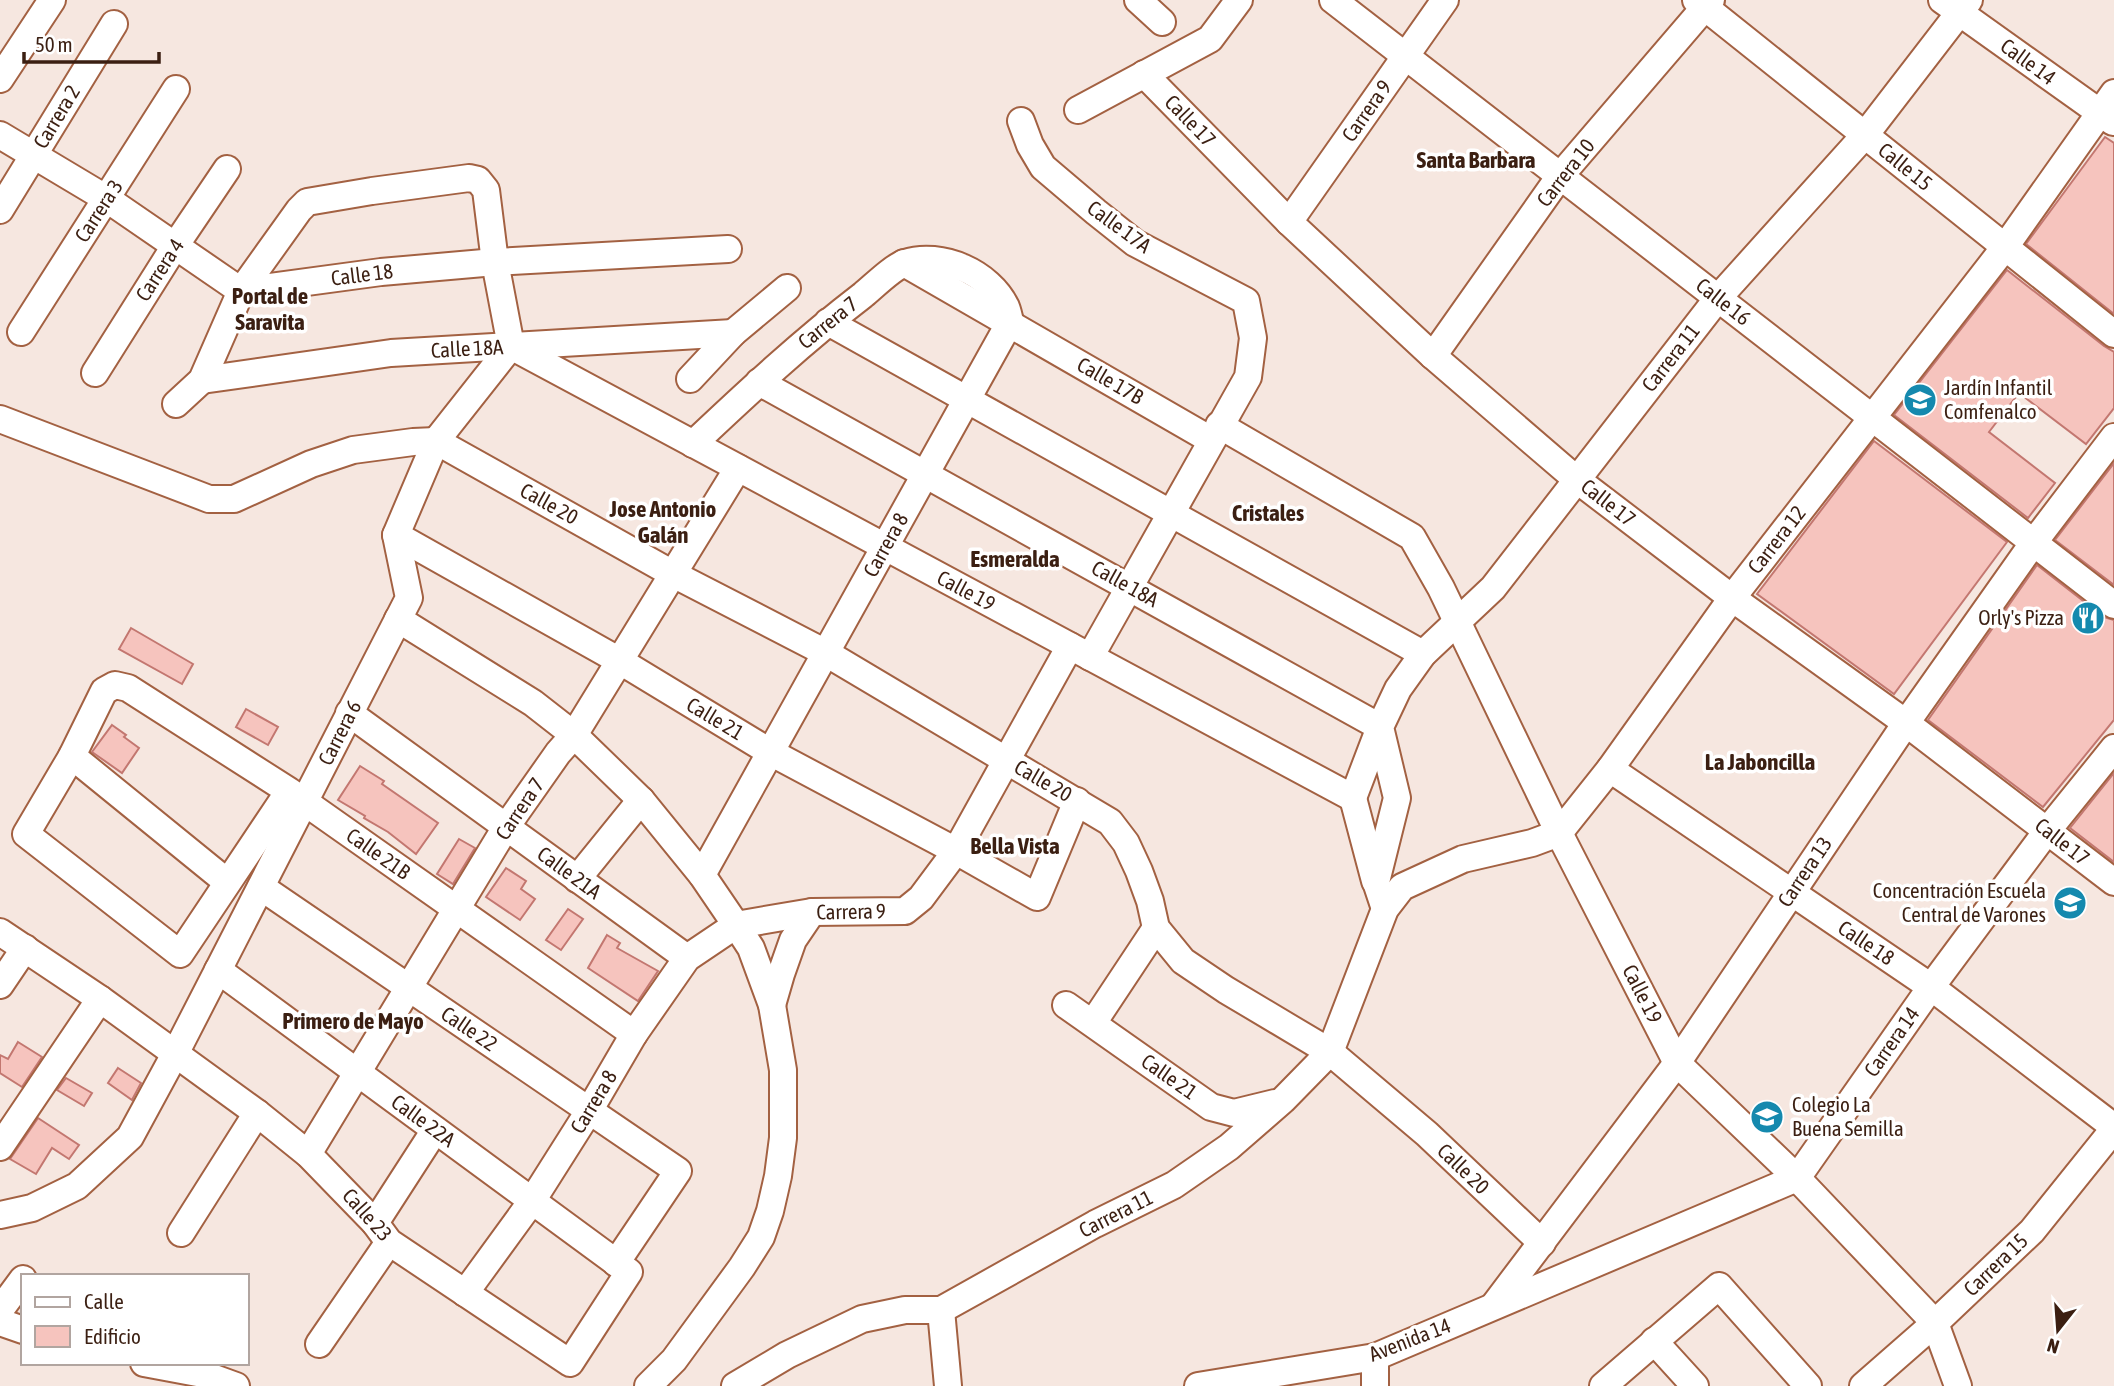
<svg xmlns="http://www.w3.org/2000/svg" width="2114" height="1386" font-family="'Asap Condensed',sans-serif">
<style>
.building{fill:#f6c4be;stroke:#c37770;stroke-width:2}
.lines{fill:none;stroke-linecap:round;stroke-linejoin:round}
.minor-casing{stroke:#a36142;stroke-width:30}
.minor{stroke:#fff;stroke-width:26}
.labels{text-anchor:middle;stroke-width:7;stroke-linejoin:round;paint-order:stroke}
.street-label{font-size:21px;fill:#3b1f12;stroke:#fff}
.poi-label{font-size:21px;fill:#3b1f12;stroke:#fff;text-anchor:start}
.neighbourhood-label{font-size:23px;font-weight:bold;fill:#3b1f12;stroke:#fff}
</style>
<rect width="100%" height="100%" fill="#f6e7e0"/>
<g class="building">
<polygon points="2105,137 2114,143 2114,314 2026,244"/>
<polygon points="2007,270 2104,346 2114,352 2114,408 2086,444 2019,393 1989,432 2055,483 2028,518 1894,415"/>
<polygon points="1874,441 2007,542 1894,694 1757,594"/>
<polygon points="2114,463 2114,585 2055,540"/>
<polygon points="2037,565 2104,617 2114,620 2114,720 2043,807 1928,720"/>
<polygon points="131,628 193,664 182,684 119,649"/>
<polygon points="246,709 278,727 268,745 236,727"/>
<polygon points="112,725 126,735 124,737 139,748 122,773 92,752"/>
<polygon points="360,766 384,781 382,784 438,823 416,854 388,832 364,818 365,816 338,800"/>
<polygon points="2114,773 2114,862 2070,828"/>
<polygon points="459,839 475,848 453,884 437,874"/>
<polygon points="506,868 526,881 521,889 535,899 520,920 486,897"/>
<polygon points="568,909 583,919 561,950 546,940"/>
<polygon points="607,935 620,943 617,948 658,971 638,1001 588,968"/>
<polygon points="18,1042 42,1057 22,1087 0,1073 0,1055 8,1059"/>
<polygon points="118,1068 141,1083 132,1100 108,1083"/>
<polygon points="66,1078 92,1093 84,1106 57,1090"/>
<polygon points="38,1118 79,1145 69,1159 52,1148 36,1174 10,1159"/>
</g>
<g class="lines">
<defs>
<g id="minor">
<polyline points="1138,0 1162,22"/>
<polyline points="1333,0 2114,605"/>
<polyline points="1696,0 2114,334"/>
<polyline points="1942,0 2113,122"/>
<polyline points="1144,74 1289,222 1433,356 1576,479 1732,598 1906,723 2114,882"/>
<polyline points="0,79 52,0"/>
<polyline points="1078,110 1210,39 1239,0"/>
<polyline points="1021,121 1030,145 1043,167 1096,212 1135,243 1246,301 1253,338 1248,377 1090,657"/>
<polyline points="0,135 107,199 241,291 381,272 495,262 728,249"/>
<polyline points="0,210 114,24"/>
<polyline points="1289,222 1445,0"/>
<polyline points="904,263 1211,440"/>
<polyline points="828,322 1423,654"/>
<polyline points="21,332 176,89"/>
<polyline points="511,346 1353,798"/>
<polyline points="1433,356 1560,176 1711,0"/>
<polyline points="95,373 175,246 227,169"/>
<polyline points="690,379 733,333 787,288"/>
<polyline points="202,380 391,353 733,333"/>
<polyline points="759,382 1380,727 1353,798"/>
<polyline points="0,419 209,499 234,499 311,464 353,450 413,442 436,441"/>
<polyline points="1219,425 1412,537 1441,588 1559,833 1677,1063 1797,1178 1935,1323 1958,1386"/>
<polyline points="436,441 673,574 826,653 1110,822 1126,843 1139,871 1150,901 1156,928 1183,961 1226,990 1330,1052 1427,1134 1542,1243"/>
<path d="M693,444C748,392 803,341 863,295C874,286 893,267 905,263C941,251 990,273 1006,307C1008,312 1009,317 1010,322"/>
<polyline points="396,535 620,661 770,752 956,851 1037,897 1077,801"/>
<polyline points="398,619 533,703 574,735 641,800 702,875 736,925 751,948 772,1005 783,1070 783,1138 778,1176 770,1211 761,1237 742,1267 674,1360 648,1386"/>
<polyline points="349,713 687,958"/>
<polyline points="72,756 227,882"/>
<polyline points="1610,769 1931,987 2114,1127"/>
<polyline points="289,791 180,954 26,834 72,756 104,691 115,685 128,688 289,791 634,1034"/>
<polyline points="1353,798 1375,881"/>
<polyline points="702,875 1010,322"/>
<polyline points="577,879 641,800"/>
<polyline points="261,887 678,1171 616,1263"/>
<polyline points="1385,909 1376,882 1397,798 1380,727 1398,689 1423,654 1493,588 1718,298 1865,135 1969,0"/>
<polyline points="0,932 100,999 257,1113 308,1154 375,1223 389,1242 570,1363 629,1272 218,970"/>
<polyline points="0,985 25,948"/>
<polyline points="772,1005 781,974 793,940 812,912"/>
<polyline points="1066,1005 1211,1107 1234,1113 1275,1103"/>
<polyline points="1093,1023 1156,928"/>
<polyline points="0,1147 100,999"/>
<polyline points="308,1154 506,827 558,753 574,735 738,468"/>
<polyline points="0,1215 32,1208 77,1186 130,1137 175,1054 409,598 396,535 436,441 511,346 495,262 486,190 478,180 469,178 372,191 307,202 299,210 241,291 202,380 176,404"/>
<polyline points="375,1223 435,1130"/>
<polyline points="181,1233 257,1113"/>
<polyline points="465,1293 532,1201 589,1111 634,1034 687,958 736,925 812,912 905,911 921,898 956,851 1070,646"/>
<polyline points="1495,1304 1677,1063 1906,723 2034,542 2114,437"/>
<polyline points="0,1310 23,1279"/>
<polyline points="941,1310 948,1386"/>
<polyline points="0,1322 23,1330"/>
<polyline points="1654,1341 1695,1386"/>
<polyline points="319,1344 389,1242"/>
<polyline points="144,1363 203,1374 236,1386"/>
<polyline points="735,1386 787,1355 862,1319 905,1310 941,1310 1095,1224 1174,1185 1229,1147 1283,1100 1330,1052 1385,909 1402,887 1463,859 1532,843 1559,833 1610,769 1732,598 2005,247 2114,93"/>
<polyline points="1198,1386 1375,1357 1797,1178 1931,987 2047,831 2114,748"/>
<polyline points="1375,1386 1375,1357"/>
<polyline points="1603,1386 1719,1286 1808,1386"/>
<polyline points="1863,1386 1935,1323 2032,1231 2114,1129"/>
</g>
</defs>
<use href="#minor" class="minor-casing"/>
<use href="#minor" class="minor"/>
</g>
<defs>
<symbol id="school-disc" viewBox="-11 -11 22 22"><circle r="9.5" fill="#1589ae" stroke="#fff"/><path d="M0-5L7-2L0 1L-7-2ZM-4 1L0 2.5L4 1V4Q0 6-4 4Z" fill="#fff"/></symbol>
<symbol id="restaurant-disc" viewBox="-11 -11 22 22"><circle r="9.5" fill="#1589ae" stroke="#fff"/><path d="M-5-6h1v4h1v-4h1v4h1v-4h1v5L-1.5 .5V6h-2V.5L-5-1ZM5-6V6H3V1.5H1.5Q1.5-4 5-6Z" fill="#fff"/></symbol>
</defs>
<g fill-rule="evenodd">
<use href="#school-disc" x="1901" y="381" width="38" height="38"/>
<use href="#restaurant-disc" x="2069" y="599" width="38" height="38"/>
<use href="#school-disc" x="2051" y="884" width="38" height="38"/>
<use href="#school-disc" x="1748" y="1098" width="38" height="38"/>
</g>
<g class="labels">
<g class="street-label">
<text transform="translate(2028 62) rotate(36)" y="7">Calle 14</text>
<text transform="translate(1367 111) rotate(-55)" y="7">Carrera 9</text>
<text transform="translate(57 117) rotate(-59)" y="7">Carrera 2</text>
<text transform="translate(1190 121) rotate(46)" y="7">Calle 17</text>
<text transform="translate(1905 167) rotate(39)" y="7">Calle 15</text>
<text transform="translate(1566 173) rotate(-52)" y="7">Carrera 10</text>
<text transform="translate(99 211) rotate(-57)" y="7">Carrera 3</text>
<text transform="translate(1119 227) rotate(36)" y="7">Calle 17A</text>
<text transform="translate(160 270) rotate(-57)" y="7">Carrera 4</text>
<text transform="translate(362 275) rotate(-7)" y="7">Calle 18</text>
<text transform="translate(1723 302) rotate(38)" y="7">Calle 16</text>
<text transform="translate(828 323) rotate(-39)" y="7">Carrera 7</text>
<text transform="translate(467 349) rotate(-3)" y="7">Calle 18A</text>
<text transform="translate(1671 358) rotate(-52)" y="7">Carrera 11</text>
<text transform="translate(1110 381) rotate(30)" y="7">Calle 17B</text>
<text transform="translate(1608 503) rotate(38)" y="7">Calle 17</text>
<text transform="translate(549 504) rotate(29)" y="7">Calle 20</text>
<text transform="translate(1777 540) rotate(-52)" y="7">Carrera 12</text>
<text transform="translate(886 545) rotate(-61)" y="7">Carrera 8</text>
<text transform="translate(1125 584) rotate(29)" y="7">Calle 18A</text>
<text transform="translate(966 591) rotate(28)" y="7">Calle 19</text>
<text transform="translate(715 719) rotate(31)" y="7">Calle 21</text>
<text transform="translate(340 733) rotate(-63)" y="7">Carrera 6</text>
<text transform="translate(1043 781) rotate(30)" y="7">Calle 20</text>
<text transform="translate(520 809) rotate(-56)" y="7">Carrera 7</text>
<text transform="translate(2062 842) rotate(38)" y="7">Calle 17</text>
<text transform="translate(378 854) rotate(35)" y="7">Calle 21B</text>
<text transform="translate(1805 872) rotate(-56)" y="7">Carrera 13</text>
<text transform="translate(569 873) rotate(36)" y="7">Calle 21A</text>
<text transform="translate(851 912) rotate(-1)" y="7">Carrera 9</text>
<text transform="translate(1866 943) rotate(34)" y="7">Calle 18</text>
<text transform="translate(1642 994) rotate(63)" y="7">Calle 19</text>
<text transform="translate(469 1029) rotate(34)" y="7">Calle 22</text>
<text transform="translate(1892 1042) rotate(-55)" y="7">Carrera 14</text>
<text transform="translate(1169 1077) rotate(35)" y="7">Calle 21</text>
<text transform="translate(594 1102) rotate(-59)" y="7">Carrera 8</text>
<text transform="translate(423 1121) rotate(36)" y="7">Calle 22A</text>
<text transform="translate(1463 1169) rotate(44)" y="7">Calle 20</text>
<text transform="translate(1116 1214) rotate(-27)" y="7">Carrera 11</text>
<text transform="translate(367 1215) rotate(48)" y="7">Calle 23</text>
<text transform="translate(1996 1265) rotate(-44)" y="7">Carrera 15</text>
<text transform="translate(1410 1340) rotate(-21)" y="7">Avenida 14</text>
</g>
<g class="poi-label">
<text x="1944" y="395">Jardín Infantil<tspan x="1944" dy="24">Comfenalco</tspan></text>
<text x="2064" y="625" text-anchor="end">Orly's Pizza</text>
<text x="2046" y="898" text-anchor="end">Concentración Escuela<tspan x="2046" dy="24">Central de Varones</tspan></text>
<text x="1792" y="1112">Colegio La<tspan x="1792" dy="24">Buena Semilla</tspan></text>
</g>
<g class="neighbourhood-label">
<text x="1476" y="168">Santa Barbara</text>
<text x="270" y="304">Portal de<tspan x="270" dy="26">Saravita</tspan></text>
<text x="663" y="517">Jose Antonio<tspan x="663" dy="26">Galán</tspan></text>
<text x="1268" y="521">Cristales</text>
<text x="1015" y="567">Esmeralda</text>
<text x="1760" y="770">La Jaboncilla</text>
<text x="1015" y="854">Bella Vista</text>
<text x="353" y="1029">Primero de Mayo</text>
</g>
</g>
<rect x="21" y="1274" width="228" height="91" fill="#ffffff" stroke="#b1a5a0" stroke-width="2"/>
<rect x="35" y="1297" width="35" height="10" fill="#ffffff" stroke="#b1a5a0" stroke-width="2"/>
<text x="84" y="1309" font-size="21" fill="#3b1f12">Calle</text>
<rect x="35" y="1326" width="35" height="21" fill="#f6c4be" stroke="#b1a5a0" stroke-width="2"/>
<text x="84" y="1344" font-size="21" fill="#3b1f12">Edificio</text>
<g transform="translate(2058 1330) rotate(197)" stroke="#ffffff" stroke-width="5" paint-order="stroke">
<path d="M0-5L12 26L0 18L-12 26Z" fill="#3b1f12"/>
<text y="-10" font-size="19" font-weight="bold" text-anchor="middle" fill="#3b1f12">N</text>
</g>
<path d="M24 52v10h135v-10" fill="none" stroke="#3b1f12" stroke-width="3.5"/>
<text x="35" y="52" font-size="21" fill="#3b1f12" stroke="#ffffff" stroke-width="5" paint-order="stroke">50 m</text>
</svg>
